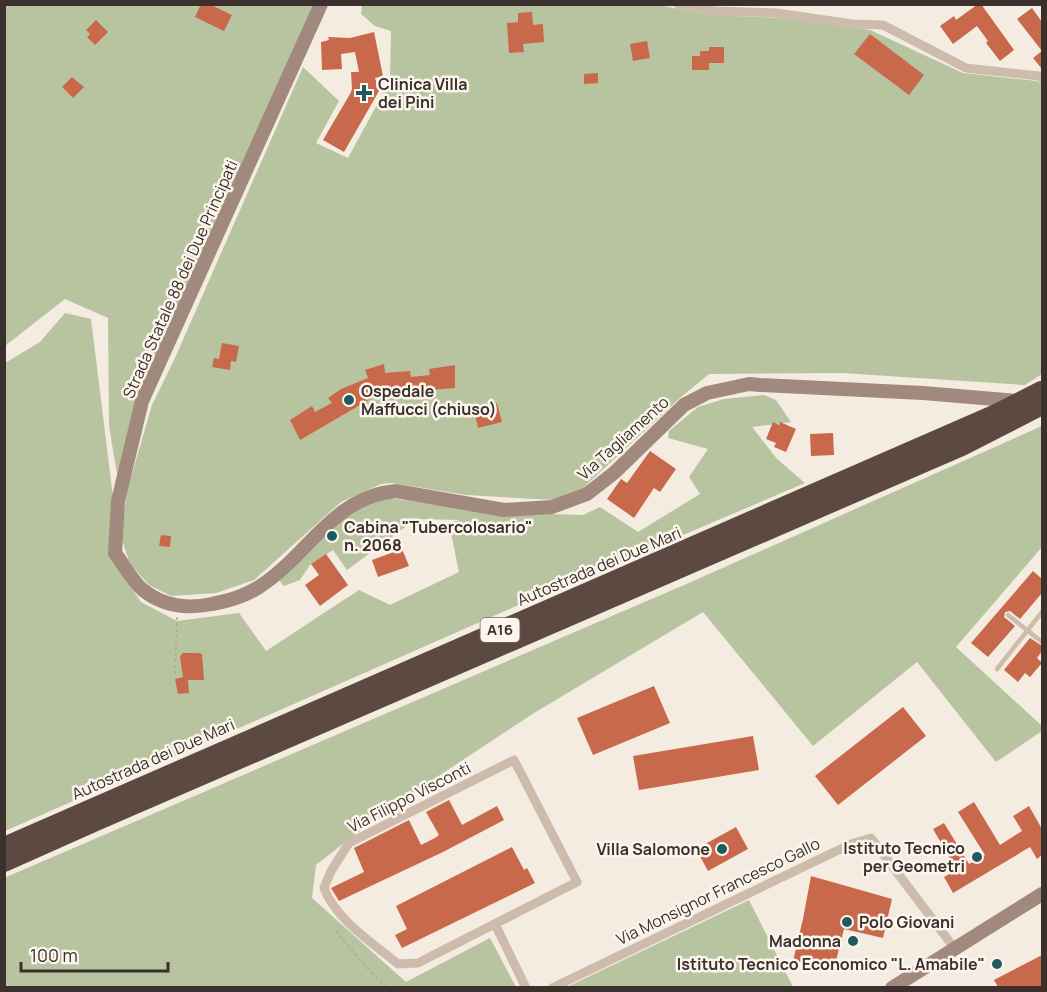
<svg xmlns="http://www.w3.org/2000/svg" width="1047" height="992" font-family="Manrope,sans-serif">
<style>
.green{fill:#b8c4a0}
.building{fill:#c8694b}
.lines{fill:none;stroke-linecap:round;stroke-linejoin:round}
.path{stroke:#b9a596;stroke-width:1.5;stroke-dasharray:3 3;stroke-linecap:butt}
.lane{stroke:#cdbbac;stroke-width:4.5}
.street{stroke:#cdbbac;stroke-width:9}
.secondary{stroke:#a18a7d;stroke-width:14}
.highway{stroke:#5c4a42;stroke-width:18}
.highway-bridge{stroke:#5c4a42;stroke-width:18}
.poi-dot{fill:#1f5a5e;stroke:#fbf5ee;stroke-width:2}
.labels{text-anchor:middle;stroke-width:5;stroke-linejoin:round;paint-order:stroke}
.shield{fill:#fbf5ee;stroke:#756b66;stroke-width:1.5}
.shield-label{font-size:15px;font-weight:bold;fill:#3b302b}
.poi-label{font-size:16px;font-weight:bold;fill:#3b302b;stroke:#fbf5ee;text-anchor:start}
.street-label{font-size:16px;fill:#3b302b;stroke:#fbf5ee}
</style>
<rect width="100%" height="100%" fill="#f4ebe1"/>
<g class="green">
<polygon points="653,4 712,15 780,18 870,30 963,73 1037,81 1042,85 1042,374 1025,385 842,373 709,374 680,398 583,488 554,500 466,495 392,483 381,484 341,502 254,580 216,593 171,596 149,585 130,564 121,537 127,491 152,405 175,358 303,67 339,101 316,143 348,158 390,81 391,31 375,26 361,14 362,5"/>
<polygon points="5,5 313,5 135,410 119,486 109,426 108,318 65,299 5,346"/>
<polygon points="65,313 91,319 113,497 111,557 141,602 177,621 239,613 266,651 359,590 390,605 459,572 449,523 459,520 416,519 347,570 333,550 310,565 300,580 284,586 279,580 335,526 360,506 389,498 476,510 483,512 583,515 600,507 638,532 700,494 689,477 708,449 668,438 669,431 698,407 724,399 764,395 776,400 791,422 752,427 777,459 805,483 521,604 5,831 5,363 40,342"/>
<polygon points="1042,426 1042,547 956,647 1042,726 1042,731 996,762 917,662 813,746 703,612 534,713 384,812 316,865 312,898 406,982 490,938 516,987 5,987 4,878 691,582"/>
<polygon points="749,900 793,987 567,987"/>
</g>
<g class="building">
<polygon points="201,4 209,4 232,15 224,31 195,17"/>
<polygon points="978,4 981,4 1014,50 1000,61 986,43 988,41 977,26 953,44 940,26 954,16 956,20"/>
<polygon points="1032,8 1042,22 1042,69 1033,58 1042,51 1017,19"/>
<polygon points="532,12 533,25 543,24 544,42 523,44 524,52 509,53 507,23 518,22 518,13"/>
<polygon points="96,20 108,32 95,45 87,37 90,34 86,30"/>
<polygon points="374,32 383,76 375,78 379,91 344,152 323,140 350,94 352,89 351,72 359,72 355,52 341,54 342,69 322,70 321,42 329,40 328,37 350,38"/>
<polygon points="870,34 924,75 909,95 854,54"/>
<polygon points="647,41 650,58 633,61 630,44"/>
<polygon points="709,47 724,47 724,63 709,63 709,70 692,70 692,56 700,56 700,51 709,51"/>
<polygon points="598,73 598,83 584,84 584,74"/>
<polygon points="72,77 84,87 73,98 62,87"/>
<polygon points="222,343 239,346 236,362 231,361 230,370 212,367 214,358 219,359"/>
<polygon points="384,364 385,373 410,371 411,377 430,375 429,369 455,365 455,388 396,393 372,398 300,440 290,420 312,406 315,412 332,403 328,398 341,389 368,378 365,370"/>
<polygon points="497,403 502,422 478,428 474,409"/>
<polygon points="773,422 779,425 780,422 796,429 786,452 774,447 776,443 766,439"/>
<polygon points="833,433 834,455 811,456 810,434"/>
<polygon points="650,451 676,469 660,492 654,488 634,518 607,499 621,479 627,483"/>
<polygon points="161,535 171,536 170,547 159,546"/>
<polygon points="402,549 409,566 378,577 372,560"/>
<polygon points="326,554 348,585 320,606 305,585 319,575 311,564"/>
<polygon points="1033,571 1042,579 1042,593 1020,619 1010,611 1005,612 1004,617 1015,626 988,657 971,643"/>
<polygon points="1030,638 1042,646 1042,651 1037,658 1042,663 1030,677 1025,673 1018,682 1004,670"/>
<polygon points="183,653 198,653 202,654 204,680 188,680 189,693 178,694 175,679 183,677 180,656"/>
<polygon points="654,686 670,723 593,755 577,718"/>
<polygon points="903,707 926,736 838,805 815,776"/>
<polygon points="753,736 759,770 639,790 633,756"/>
<polygon points="449,800 462,825 497,806 504,820 443,852 339,901 331,888 364,872 354,848 409,820 421,845 435,838 439,835 426,812"/>
<polygon points="974,802 1000,845 1022,831 1013,816 1029,806 1042,829 1042,855 1037,859 1030,847 953,893 944,877 957,870 933,829 944,823 969,864 985,855 958,812"/>
<polygon points="736,827 748,849 708,871 696,849"/>
<polygon points="512,847 524,870 527,868 535,883 402,948 395,935 407,929 396,906"/>
<polygon points="811,876 892,899 883,938 844,929 834,969 793,961 803,919"/>
<polygon points="1042,955 1042,986 998,987 994,980"/>
</g>
<g class="lines">
<g class="path">
<polyline points="175,674 177,617"/>
<polyline points="336,931 363,964 387,988"/>
</g>
<g class="lane">
<polyline points="1008,615 1042,642"/>
<polyline points="997,669 1042,612"/>
</g>
<g class="street">
<polyline points="678,4 715,11 777,13 852,24 883,25 966,68 1039,76 1042,79"/>
<path d="M514,760L577,882L418,963L398,964C373,943 336,920 324,888L331,871L349,843Z"/>
<polyline points="495,924 526,988"/>
<polyline points="552,988 851,844 871,838 955,949"/>
</g>
<g class="secondary">
<path d="M321,4L142,401L118,501L115,553C124,565 132,581 143,590C164,607 187,609 212,604C229,601 245,596 259,587C309,555 332,497 396,491L504,510L552,507L587,494L614,473L684,405L707,393L749,384L760,385L923,393L1019,401"/>
<polyline points="892,988 1042,894"/>
</g>
<g class="highway">
<polyline points="4,846 996,413"/>
<polyline points="4,863 96,822 962,447 1042,406"/>
</g>
<polyline class="highway-bridge" points="996,413 1041,390"/>
</g>
<g class="poi-dot">
<path d="M361 84h6v6h6v6h-6v6h-6v-6h-6v-6h6z"/>
<circle cx="349" cy="400" r="6"/>
<circle cx="332" cy="536" r="6"/>
<circle cx="722" cy="849" r="6"/>
<circle cx="977" cy="857" r="6"/>
<circle cx="847" cy="922" r="6"/>
<circle cx="853" cy="941" r="6"/>
<circle cx="997" cy="964" r="6"/>
</g>
<g class="labels">
<rect class="shield" x="480.5" y="618" width="39" height="24" rx="4.5"/>
<g class="shield-label">
<text x="500" y="635">A16</text>
</g>
<g class="poi-label">
<text x="378" y="90">Clinica Villa<tspan x="378" dy="18">dei Pini</tspan></text>
<text x="361" y="397">Ospedale<tspan x="361" dy="18">Maffucci (chiuso)</tspan></text>
<text x="344" y="533">Cabina "Tubercolosario"<tspan x="344" dy="18">n. 2068</tspan></text>
<text x="965" y="854" text-anchor="end">Istituto Tecnico<tspan x="965" dy="18">per Geometri</tspan></text>
<text x="710" y="855" text-anchor="end">Villa Salomone</text>
<text x="859" y="928">Polo Giovani</text>
<text x="841" y="947" text-anchor="end">Madonna</text>
<text x="985" y="970" text-anchor="end">Istituto Tecnico Economico "L. Amabile"</text>
</g>
<g class="street-label">
<text transform="translate(180 279) rotate(-66)" y="6">Strada Statale 88 dei Due Principati</text>
<text transform="translate(623 438) rotate(-42)" y="6">Via Tagliamento</text>
<text transform="translate(599 566) rotate(-23)" y="6">Autostrada dei Due Mari</text>
<text transform="translate(153 759) rotate(-24)" y="6">Autostrada dei Due Mari</text>
<text transform="translate(409 797) rotate(-27)" y="6">Via Filippo Visconti</text>
<text transform="translate(718 891) rotate(-26)" y="6">Via Monsignor Francesco Gallo</text>
</g>
</g>
<rect width="1047" height="992" fill="none" stroke="#3b302b" stroke-width="12"/>
<path d="M21 962v9h147v-9" fill="none" stroke="#3b302b" stroke-width="3"/>
<text x="30" y="962" font-size="18" fill="#3b302b" stroke="#fbf5ee" stroke-width="4.5" paint-order="stroke">100 m</text>
</svg>
